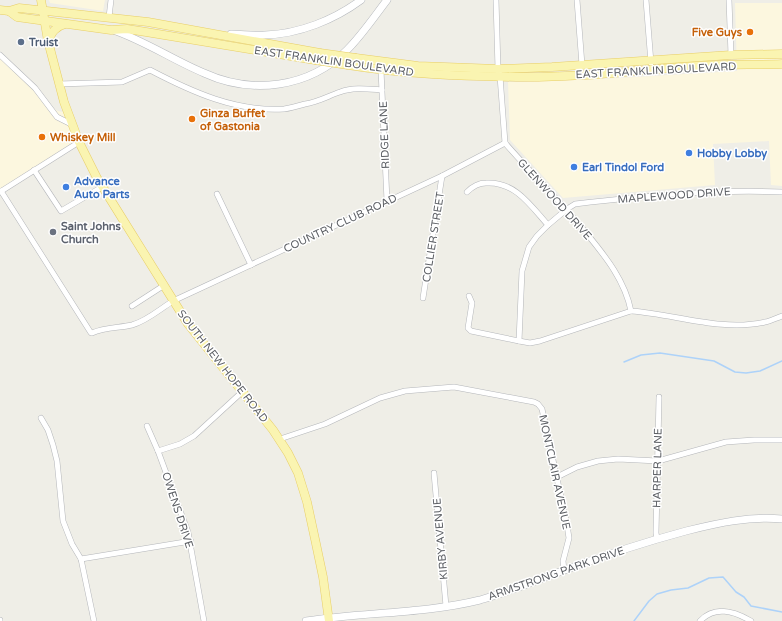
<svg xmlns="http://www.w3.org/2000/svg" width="782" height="621" font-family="'Varela Round',sans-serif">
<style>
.commercial{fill:#fcf7df}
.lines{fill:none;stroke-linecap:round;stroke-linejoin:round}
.stream{stroke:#add2f9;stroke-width:1.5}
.street-casing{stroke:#b4b6ba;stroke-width:6}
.secondary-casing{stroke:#b5b8bd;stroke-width:8}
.primary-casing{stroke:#e8ce67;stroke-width:9}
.street{stroke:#fff;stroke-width:5}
.secondary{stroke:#fff;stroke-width:7}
.primary{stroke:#faf4b1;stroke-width:8}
.primary-bridge-casing{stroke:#e8ce67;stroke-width:9;stroke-linecap:butt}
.primary-bridge{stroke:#faf4b1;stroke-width:8}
.food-dot{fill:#e8710a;stroke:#fff;stroke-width:1.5}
.service-dot{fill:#5c6f8a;stroke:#fff;stroke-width:1.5}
.shop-dot{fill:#3f7fe0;stroke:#fff;stroke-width:1.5}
.worship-dot{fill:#6b7280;stroke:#fff;stroke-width:1.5}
.labels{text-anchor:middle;stroke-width:3;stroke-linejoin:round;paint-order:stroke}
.food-label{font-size:11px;font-weight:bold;fill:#c56008;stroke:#fff;text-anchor:start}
.service-label{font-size:11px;font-weight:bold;fill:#4e5e75;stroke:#fff;text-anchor:start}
.street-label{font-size:11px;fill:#5e6166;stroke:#fff}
.shop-label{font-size:11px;font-weight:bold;fill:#366cbe;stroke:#fff;text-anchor:start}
.worship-label{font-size:11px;font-weight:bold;fill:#5b616d;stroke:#fff;text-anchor:start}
</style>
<rect width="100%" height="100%" fill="#efeee7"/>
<g class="commercial">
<polygon points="49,0 105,0 103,11 50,3"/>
<polygon points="735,3 782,3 782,186 771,185 769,141 713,144 715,185 563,198 510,140 508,82 601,79 737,71"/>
<polygon points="0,55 49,106 58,111 68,113 79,142 0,193"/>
</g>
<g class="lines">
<g class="stream">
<polyline points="624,362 641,355 660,353 714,361 735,372 746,373 760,371 782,361"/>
<polyline points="634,621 649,601 657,594 671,590 688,588 709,578 723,577 736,592 744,597 751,606 782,612"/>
</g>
<defs>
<g id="street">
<polyline points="496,0 498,69 500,76 505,143"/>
<polyline points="577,0 582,65"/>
<polyline points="646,0 651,63"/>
<polyline points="729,0 731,55"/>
<polyline points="109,17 111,0"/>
<polyline points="0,55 35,88 57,117 71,124"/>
<polyline points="381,70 387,201"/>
<path d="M59,84L122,82L150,70C192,92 236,112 284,109C291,108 298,106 305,104C318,102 328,96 340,92C353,87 368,89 382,90"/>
<path d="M505,143C532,174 561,202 587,234C606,257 625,281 631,311C675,314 721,332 765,322C771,321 776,318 782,316"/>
<polyline points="34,170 61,211 102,187"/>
<path d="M1,191L91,333H92C105,327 119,328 132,325C147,321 160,309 173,301L442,176L505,143"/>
<polyline points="0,192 79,142"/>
<path d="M467,192C473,186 478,183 486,183C515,181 531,206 548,225"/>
<polyline points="217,194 251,265"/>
<polyline points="469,296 472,303 468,328 471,331 519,341 530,343 540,341 631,311"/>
<polyline points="423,298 442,176"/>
<polyline points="132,306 163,286"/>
<path d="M519,341L522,271L529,247L537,236L548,225L567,209L575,204C644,196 713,189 782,192"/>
<polyline points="41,418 48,430 53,445 57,461 63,521 72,544 81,559 94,621"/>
<polyline points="147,426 158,451 188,532 204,621"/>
<polyline points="280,439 325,424 380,398 405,391 454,387 534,402 538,404 542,409 567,525 569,538 563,561 564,570"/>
<polyline points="158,451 180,444 194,436 242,392"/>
<polyline points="434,473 446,606"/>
<polyline points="557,477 577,467 598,461 618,459 658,461 726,442 754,440 782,440"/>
<polyline points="657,538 656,533 659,397"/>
<polyline points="81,559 191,541"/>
<polyline points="0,620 0,621"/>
<path d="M700,621C715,605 734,611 751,621"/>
</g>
<g id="secondary">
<path d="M113,30C145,41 173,60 204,73C252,95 309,88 347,50C362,35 374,17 387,0"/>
<path d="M231,34C242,34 254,36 265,35C299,34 334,20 361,0"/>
<path d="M306,621C363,612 423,614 480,600C509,592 537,580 565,570C605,555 645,542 686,531C718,523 749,516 782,519"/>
</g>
<g id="primary">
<polyline points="41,0 48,41 64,102 79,142 97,178 188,324 273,430 288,453 298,473 307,502 315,539 323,577 329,621"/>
<polyline points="0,10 9,11 19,8 148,22 320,53"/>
<polyline points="9,11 17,17 111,30 127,29 146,32 315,60"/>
<path d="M48,41C52,32 55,27 65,24"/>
<polyline points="356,58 418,66 498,69 552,67 731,55 782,54"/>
<path d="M348,65C404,74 460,76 516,77C577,78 637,70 697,66C725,64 754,65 782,64"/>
</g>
</defs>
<use href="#street" class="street-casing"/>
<use href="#secondary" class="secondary-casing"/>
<use href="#primary" class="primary-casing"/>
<use href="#street" class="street"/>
<use href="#secondary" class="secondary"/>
<use href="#primary" class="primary"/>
<defs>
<g id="primary-bridge">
<polyline points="320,53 356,58"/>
<polyline points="315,60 348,65"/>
</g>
</defs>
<use href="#primary-bridge" class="primary-bridge-casing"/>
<use href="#primary-bridge" class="primary-bridge"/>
</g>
<g class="food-dot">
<circle cx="750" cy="32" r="4"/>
<circle cx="192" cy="119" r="4"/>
<circle cx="42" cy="137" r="4"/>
</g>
<circle class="service-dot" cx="21" cy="42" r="4"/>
<g class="shop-dot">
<circle cx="689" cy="153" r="4"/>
<circle cx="574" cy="167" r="4"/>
<circle cx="66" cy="187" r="4"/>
</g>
<circle class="worship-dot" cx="53" cy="232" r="4"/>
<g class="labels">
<g class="food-label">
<text x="742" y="36" text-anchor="end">Five Guys</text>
<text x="200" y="117">Ginza Buffet<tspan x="200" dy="13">of Gastonia</tspan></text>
<text x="50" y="141">Whiskey Mill</text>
</g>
<g class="service-label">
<text x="29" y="46">Truist</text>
</g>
<g class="street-label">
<text transform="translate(334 61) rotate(8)" y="4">EAST FRANKLIN BOULEVARD</text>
<text transform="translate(656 70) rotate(-3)" y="4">EAST FRANKLIN BOULEVARD</text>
<text transform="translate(384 135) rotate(-92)" y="4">RIDGE LANE</text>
<text transform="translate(674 195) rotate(-4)" y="4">MAPLEWOOD DRIVE</text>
<text transform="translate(555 199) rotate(48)" y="4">GLENWOOD DRIVE</text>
<text transform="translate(340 223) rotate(-25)" y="4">COUNTRY CLUB ROAD</text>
<text transform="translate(433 237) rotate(-81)" y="4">COLLIER STREET</text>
<text transform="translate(223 366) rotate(52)" y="4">SOUTH NEW HOPE ROAD</text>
<text transform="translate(657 468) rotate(-89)" y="4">HARPER LANE</text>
<text transform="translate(555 472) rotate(78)" y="4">MONTCLAIR AVENUE</text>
<text transform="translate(178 510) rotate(72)" y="4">OWENS DRIVE</text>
<text transform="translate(440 539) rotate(-95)" y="4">KIRBY AVENUE</text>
<text transform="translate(556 573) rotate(-19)" y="4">ARMSTRONG PARK DRIVE</text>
</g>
<g class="shop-label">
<text x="697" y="157">Hobby Lobby</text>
<text x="582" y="171">Earl Tindol Ford</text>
<text x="74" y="185">Advance<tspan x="74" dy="13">Auto Parts</tspan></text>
</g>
<g class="worship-label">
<text x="61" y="230">Saint Johns<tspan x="61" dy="13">Church</tspan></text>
</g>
</g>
</svg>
